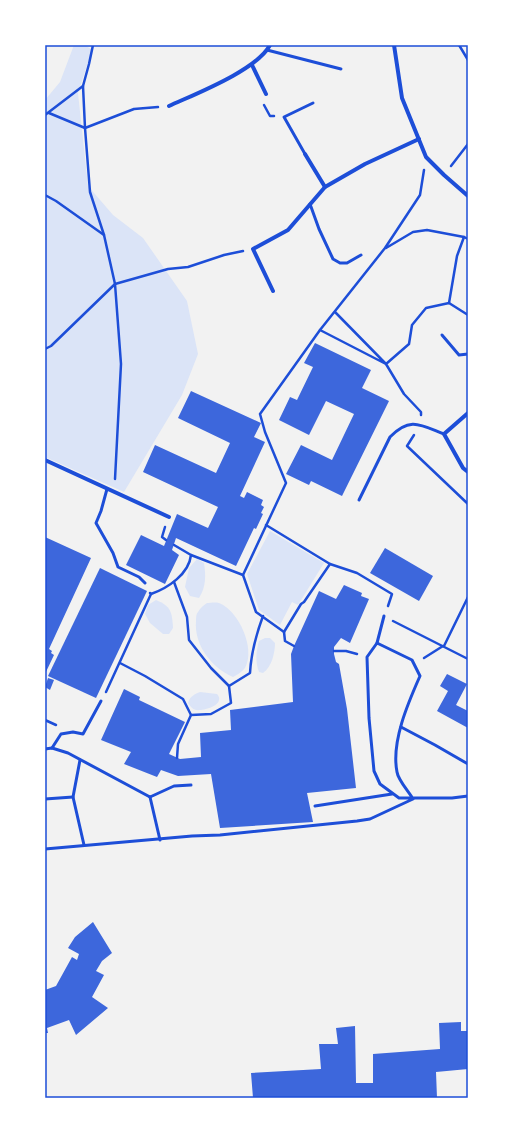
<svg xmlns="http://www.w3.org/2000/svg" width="513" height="1143" font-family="'PT Sans',sans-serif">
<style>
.green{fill:#dbe4f7}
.building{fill:#3d67dc}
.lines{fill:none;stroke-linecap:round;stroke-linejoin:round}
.path{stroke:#1d4ed8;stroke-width:2.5}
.service{stroke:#1d4ed8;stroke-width:3}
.minor{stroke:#1d4ed8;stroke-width:4}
.neatline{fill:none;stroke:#1d4ed8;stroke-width:1.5}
</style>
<rect width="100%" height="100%" fill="#f2f2f2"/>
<g class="green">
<polygon points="74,45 85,45 92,50 78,93 88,186 113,215 143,238 187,301 198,354 182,395 124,492 45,457 45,100 60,82"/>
<polygon points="270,531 324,563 298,605 292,602 280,625 259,610 247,574"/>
<path d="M197,559L204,563C206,576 206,587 199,598L190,596L185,587L189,568Z"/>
<path d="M156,600C171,606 172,612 173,628L169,634H163L150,623L145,614L148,605Z"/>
<path d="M207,603C210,603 215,602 219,603C239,611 256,649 245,668C242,672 237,675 233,677C211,667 194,645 196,621C196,618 196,614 198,612C200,608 204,605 207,603Z"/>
<path d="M265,638H270L275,643C275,652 272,667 263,673L259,672C255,662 256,651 259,641Z"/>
<path d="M200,692L217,694C218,695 220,698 219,700C218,707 202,711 196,710C192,709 190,706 188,703C190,696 195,694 200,692Z"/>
</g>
<g class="building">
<polygon points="315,343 371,370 362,388 389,401 342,496 311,481 309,485 286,474 301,445 332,460 354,414 326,401 309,435 279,420 290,397 297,400 313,367 304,363"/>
<polygon points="191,391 261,423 254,437 265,442 240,496 244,498 247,492 263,500 261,505 264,507 261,513 263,514 256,529 254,528 236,566 176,538 172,550 179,555 165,584 126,565 141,535 164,546 177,514 208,528 218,507 143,472 155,445 216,473 230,443 178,418"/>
<polygon points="45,537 91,558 49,649 52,651 51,653 54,655 45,674"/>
<polygon points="385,548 433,576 419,601 370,573"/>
<polygon points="100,568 147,591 96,698 48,676"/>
<polygon points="344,585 362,593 361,596 369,599 350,643 341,638 334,647 334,654 336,662 339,664 347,709 356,788 307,793 313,822 220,828 211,774 178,776 161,770 157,777 124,764 131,752 101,740 124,689 140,697 139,700 185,722 169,754 180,759 201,757 200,733 231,730 230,710 293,702 291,654 294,646 319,591 336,599"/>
<polygon points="447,674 467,684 456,705 468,711 468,728 437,711 448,691 440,686"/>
<polygon points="48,678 54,680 50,690 45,687"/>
<polygon points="93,922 112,953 102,961 96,971 104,975 92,997 108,1008 76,1035 69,1020 47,1028 48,1033 45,1033 45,990 56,986 72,957 77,960 79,954 68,948 75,937"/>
<polygon points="461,1022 461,1031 468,1031 468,1069 436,1072 437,1098 253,1098 251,1073 321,1069 319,1044 338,1044 336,1028 355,1026 356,1083 373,1083 373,1054 440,1049 439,1023"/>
</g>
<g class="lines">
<g class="path">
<polyline points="93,45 89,64 83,86 85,128 90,192 104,235 115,284 121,364 115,479"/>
<polyline points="459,45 468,60"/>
<polyline points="264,105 270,116 274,116"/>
<polyline points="49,113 85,128 134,109 158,107"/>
<polyline points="45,115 83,86"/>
<polyline points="451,166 468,144"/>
<polyline points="45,195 56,201 104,235"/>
<polyline points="386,248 413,232 427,230 464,237 468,239"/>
<polyline points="449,303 457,256 464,237"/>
<polyline points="320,330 386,364 335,312"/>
<polyline points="45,349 51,346 115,284 168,269 188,267 224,255 243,251"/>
<polyline points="421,415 421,412 404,394 386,364 409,344 412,325 426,308 449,303 468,315"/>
<polyline points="414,435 407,446 468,504"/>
<polyline points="266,525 330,564 357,573 392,594 388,606"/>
<polyline points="165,527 162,537 166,540"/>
<polyline points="191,555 243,575 256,612 284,632 285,641 294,646"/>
<polyline points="243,575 286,483 265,432 260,414 320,330 385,248 420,195 424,170"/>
<polyline points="174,582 187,617 189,640 211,668 229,686"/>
<path d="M151,594C168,588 189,574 191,555L174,545"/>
<polyline points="393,621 468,659"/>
<polyline points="284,632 301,604 304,602 330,564"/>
<polyline points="444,646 468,597"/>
<polyline points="334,651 346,651 357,654"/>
<polyline points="424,658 443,646"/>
<polyline points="120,663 145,676 183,699 191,715"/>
<polyline points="106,692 151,594 150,593"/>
<polyline points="45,720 56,725"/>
<path d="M177,758L178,744L191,715L211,714L231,703L229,686L250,673C251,653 256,635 263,616"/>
</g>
<g class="service">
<polyline points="267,50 341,69"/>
<polyline points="305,154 284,117 313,103"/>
<polyline points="310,204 319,229 333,259 340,263 347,263 361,255"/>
<polyline points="442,335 459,355 468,354"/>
<polyline points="107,489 101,511 96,523 113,553 118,567 139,577 145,583"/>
<path d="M359,500L390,437C410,416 421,425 444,434"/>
<polyline points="377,643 384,616"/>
<polyline points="401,727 435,745 468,764"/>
<polyline points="52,748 61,734 73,732 83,734 101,701"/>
<polyline points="45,749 52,748 68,753 150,797"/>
<polyline points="80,760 73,797 84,845"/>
<polyline points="150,797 160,840"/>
<polyline points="150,797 174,786 191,785"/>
<polyline points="45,799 73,797"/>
<polyline points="315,806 392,794"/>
<path d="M45,849L192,836L220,835L357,821L370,819L413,799C409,792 398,780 397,772C391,742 408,703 420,676L412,660L377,643L367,657L369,718L374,771L380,784L399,798H452L468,796"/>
</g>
<g class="minor">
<polyline points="394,45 402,98 426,157 444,175 468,196"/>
<polyline points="252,65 266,94"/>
<path d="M169,106C195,94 257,70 270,45"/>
<polyline points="305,154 325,187"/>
<polyline points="273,291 253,249 288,230 325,187 365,164 419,139"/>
<polyline points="468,413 444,434 463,468 468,472"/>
<polyline points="45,460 169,517"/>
</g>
</g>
<rect width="513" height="1143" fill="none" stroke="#ffffff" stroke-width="92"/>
<rect x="46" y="46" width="421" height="1051" class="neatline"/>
</svg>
